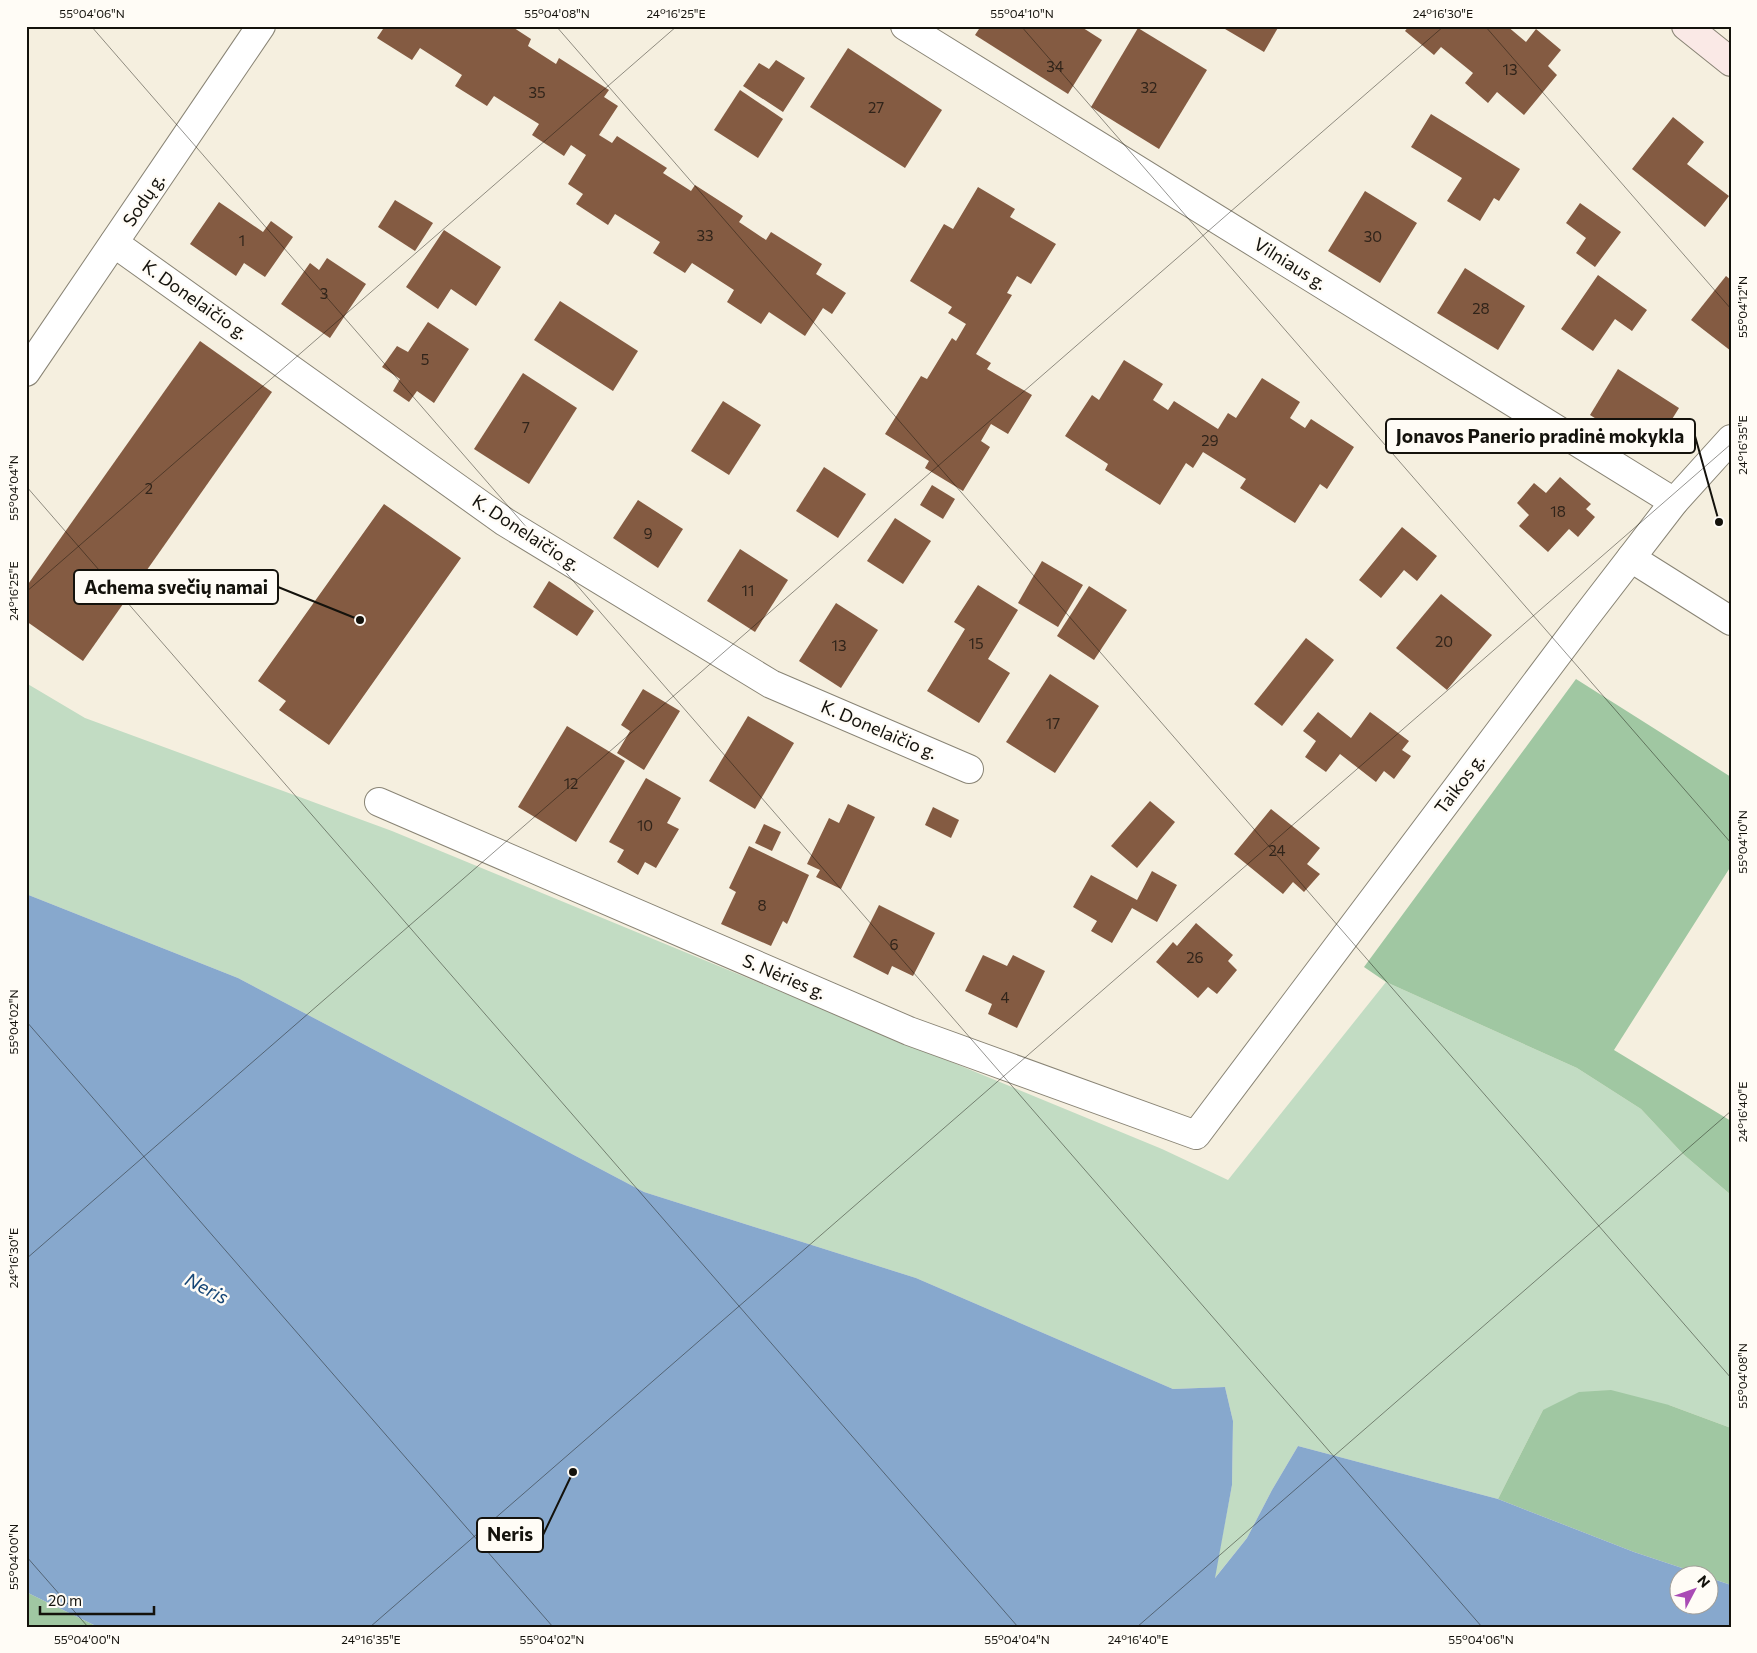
<svg xmlns="http://www.w3.org/2000/svg" width="1757" height="1653" font-family="Commissioner,sans-serif">
<style>
.green{fill:#c2dcc3}
.forest{fill:#a0c7a2}
.water{fill:#87a8cd}
.building{fill:#845b42}
.lines{fill:none;stroke-linecap:round;stroke-linejoin:round}
.street-casing{stroke:#898475;stroke-width:30}
.secondary-casing{stroke:#898475;stroke-width:30}
.street{stroke:#fff;stroke-width:28}
.secondary{stroke:#fae9e6;stroke-width:28}
.ticks{fill:none;stroke:#14120c;stroke-width:1;stroke-opacity:0.45}
.labels{text-anchor:middle;stroke-width:5;stroke-linejoin:round;paint-order:stroke}
.number-label{font-size:15px;fill:#30241a}
.street-label{font-size:18px;fill:#14120c;stroke:#fffcf6}
.water-label{font-size:19px;font-style:italic;fill:#164676;stroke:#fffcf6}
.leader{fill:none;stroke:#14120c;stroke-width:2}
.callout-dot{fill:#14120c;stroke:#fffcf6;stroke-width:2}
.callout{fill:#fffcf6;stroke:#14120c;stroke-width:2}
.callout-label{font-size:19px;text-anchor:middle;font-weight:bold;fill:#14120c}
.neatline{fill:none;stroke:#14120c;stroke-width:2}
.ticks-label{font-size:12px;text-anchor:middle;fill:#14120c}
</style>
<rect width="100%" height="100%" fill="#f5efdf"/>
<polygon class="green" points="26,683 85,718 392,831 1162,1149 1228,1180 1386,982 1577,1068 1641,1109 1683,1154 1731,1195 1731,1428 1669,1405 1543,1410 1498,1499 1298,1446 1272,1490 1247,1538 1214,1579 1232,1485 1233,1421 1225,1387 1173,1389 916,1278 644,1192 238,978 26,894"/>
<g class="forest">
<polygon points="1576,679 1731,777 1731,866 1614,1050 1731,1121 1731,1195 1683,1154 1641,1109 1577,1068 1386,982 1364,967"/>
<polygon points="1611,1390 1669,1405 1731,1428 1731,1585 1710,1578 1710,1576 1703,1575 1634,1552 1498,1499 1543,1410 1579,1392"/>
<polygon points="26,1592 98,1627 26,1627"/>
</g>
<polygon class="water" points="26,894 238,978 644,1192 916,1278 1173,1389 1225,1387 1233,1421 1232,1485 1215,1578 1247,1538 1272,1490 1298,1446 1498,1499 1634,1552 1703,1575 1680,1576 1680,1606 1710,1606 1710,1578 1731,1585 1731,1627 98,1627 26,1592"/>
<g class="building">
<polygon points="385,26 511,26 531,39 528,46 556,64 559,58 609,90 604,97 618,106 599,135 612,143 617,136 667,168 663,173 691,191 695,185 743,216 739,222 766,240 771,232 822,264 816,274 846,293 832,314 823,308 805,336 769,312 761,324 727,302 734,290 692,263 685,273 653,253 660,242 615,214 608,225 576,204 583,194 568,184 586,155 571,145 564,156 532,135 539,124 494,96 487,106 455,86 462,75 420,48 412,60 377,38"/>
<polygon points="981,26 1080,26 1102,40 1068,94 975,35"/>
<polygon points="1220,26 1279,26 1264,52"/>
<polygon points="1409,26 1507,26 1526,42 1536,29 1561,50 1548,66 1557,75 1524,115 1497,92 1488,103 1465,83 1473,73 1441,47 1434,55 1405,31"/>
<polygon points="1138,28 1207,70 1159,149 1091,107"/>
<polygon points="848,48 942,110 905,168 810,107"/>
<polygon points="776,60 805,78 783,112 743,86 759,63 769,69"/>
<polygon points="740,90 783,119 758,158 714,130"/>
<polygon points="1431,114 1520,169 1499,201 1494,198 1480,221 1447,201 1462,178 1411,147"/>
<polygon points="1673,117 1704,142 1687,164 1729,196 1705,227 1632,169"/>
<polygon points="978,187 1015,209 1010,217 1056,244 1031,284 1017,276 1007,293 1012,295 976,354 991,363 987,369 1032,395 1008,434 991,424 981,441 990,447 963,491 925,468 929,461 885,434 921,376 927,379 952,338 956,341 966,324 948,313 952,307 910,281 944,224 953,229"/>
<polygon points="1365,191 1417,223 1380,283 1328,251"/>
<polygon points="395,200 433,223 415,251 378,227"/>
<polygon points="219,202 263,232 271,221 293,237 265,277 244,263 236,276 190,244"/>
<polygon points="1580,203 1621,232 1595,267 1576,253 1586,238 1566,223"/>
<polygon points="444,230 501,267 476,306 451,289 438,309 406,287"/>
<polygon points="327,258 366,284 330,338 281,304 310,263 319,270"/>
<polygon points="1465,268 1525,306 1498,350 1437,313"/>
<polygon points="1598,275 1647,310 1632,331 1615,319 1593,351 1561,329"/>
<polygon points="1726,276 1731,280 1731,351 1691,320"/>
<polygon points="560,301 638,351 613,391 534,340"/>
<polygon points="428,322 469,349 434,403 417,391 409,402 393,391 400,379 382,367 397,346 408,352"/>
<polygon points="200,341 272,392 83,661 26,621 26,587"/>
<polygon points="1124,360 1163,384 1153,400 1168,410 1174,401 1218,429 1228,413 1236,418 1262,378 1300,402 1290,418 1305,428 1311,419 1354,447 1327,489 1320,484 1295,523 1240,488 1246,479 1203,452 1193,468 1186,463 1160,505 1105,470 1108,464 1065,436 1092,395 1099,400"/>
<polygon points="1618,369 1679,408 1651,453 1590,415"/>
<polygon points="523,373 577,408 529,484 474,449"/>
<polygon points="723,401 761,425 729,475 691,451"/>
<polygon points="824,467 866,494 838,538 796,511"/>
<polygon points="1560,477 1591,504 1586,509 1595,517 1578,537 1569,529 1548,552 1519,526 1529,515 1517,503 1534,483 1546,493"/>
<polygon points="932,485 955,499 943,519 920,505"/>
<polygon points="638,500 683,529 658,568 613,538"/>
<polygon points="384,504 461,558 329,745 279,710 286,701 258,681"/>
<polygon points="895,518 931,541 903,584 867,561"/>
<polygon points="1402,527 1437,556 1417,581 1404,570 1381,598 1359,580"/>
<polygon points="740,549 788,580 755,632 707,601"/>
<polygon points="1042,561 1083,585 1058,627 1018,603"/>
<polygon points="549,581 594,611 577,636 533,607"/>
<polygon points="978,585 1018,610 988,659 1010,673 979,723 927,691 965,629 954,622"/>
<polygon points="1089,586 1127,610 1094,660 1057,636"/>
<polygon points="1441,594 1492,635 1447,690 1396,648"/>
<polygon points="836,603 878,630 841,688 799,661"/>
<polygon points="1306,638 1334,660 1282,726 1254,704"/>
<polygon points="1050,674 1099,706 1055,773 1006,742"/>
<polygon points="643,689 680,711 644,770 617,753 630,731 621,725"/>
<polygon points="1318,712 1351,738 1370,712 1409,741 1402,750 1411,756 1394,779 1384,771 1376,782 1340,754 1326,772 1305,757 1316,741 1303,731"/>
<polygon points="748,716 794,743 755,809 709,781"/>
<polygon points="567,726 625,761 576,842 518,807"/>
<polygon points="646,778 681,798 667,823 679,829 656,868 645,862 638,875 617,862 624,850 609,842"/>
<polygon points="1150,801 1175,822 1137,868 1111,846"/>
<polygon points="848,804 875,817 841,889 816,877 820,870 807,864 829,818 839,823"/>
<polygon points="933,807 959,820 951,838 925,825"/>
<polygon points="1271,809 1320,848 1307,864 1320,874 1304,892 1293,882 1283,894 1234,854"/>
<polygon points="764,824 781,832 772,851 755,843"/>
<polygon points="749,846 809,875 787,924 783,921 771,946 721,924 736,892 729,888"/>
<polygon points="1152,871 1177,885 1157,922 1132,908 1112,943 1091,931 1097,921 1073,907 1091,875 1137,900"/>
<polygon points="879,905 935,933 913,976 892,966 888,975 853,957"/>
<polygon points="1196,923 1233,955 1228,961 1237,970 1217,994 1208,987 1198,998 1156,962 1173,942 1177,946"/>
<polygon points="983,955 1007,966 1013,955 1045,971 1017,1028 988,1014 992,1004 965,991"/>
</g>
<g class="lines">
<defs>
<g id="street">
<polyline points="905,26 1674,502"/>
<polyline points="114,243 505,522 771,684 969,769"/>
<polyline points="26,372 261,26"/>
<polyline points="1631,558 1731,621"/>
<polyline points="379,802 909,1031 1196,1135 1584,619 1674,502 1731,439"/>
</g>
<polyline id="secondary" points="1686,26 1731,62"/>
</defs>
<use href="#street" class="street-casing"/>
<use href="#secondary" class="secondary-casing"/>
<use href="#street" class="street"/>
<use href="#secondary" class="secondary"/>
</g>
<path class="ticks" d="M91,26L1482,1627M556,26L1731,1378M1021,26L1731,843M1485,26L1731,309M26,486L1018,1627M26,592L677,26M26,1021L553,1627M26,1259L1444,26M26,1556L88,1627M370,1627L1731,444M1137,1627L1731,1111"/>
<g class="labels">
<g class="number-label">
<text x="1055" y="72">34</text>
<text x="1510" y="75">13</text>
<text x="1149" y="93">32</text>
<text x="537" y="98">35</text>
<text x="876" y="113">27</text>
<text x="705" y="241">33</text>
<text x="1373" y="242">30</text>
<text x="242" y="246">1</text>
<text x="324" y="299">3</text>
<text x="1481" y="314">28</text>
<text x="425" y="365">5</text>
<text x="526" y="433">7</text>
<text x="1210" y="446">29</text>
<text x="149" y="494">2</text>
<text x="1558" y="517">18</text>
<text x="648" y="539">9</text>
<text x="748" y="596">11</text>
<text x="1444" y="647">20</text>
<text x="976" y="649">15</text>
<text x="839" y="651">13</text>
<text x="1053" y="729">17</text>
<text x="571" y="789">12</text>
<text x="645" y="831">10</text>
<text x="1277" y="856">24</text>
<text x="762" y="911">8</text>
<text x="894" y="950">6</text>
<text x="1195" y="963">26</text>
<text x="1005" y="1003">4</text>
</g>
<g class="street-label">
<text transform="translate(144 200) rotate(-56)" y="6">Sodų g.</text>
<text transform="translate(1290 264) rotate(32)" y="6">Vilniaus g.</text>
<text transform="translate(195 300) rotate(35)" y="6">K. Donelaičio g.</text>
<text transform="translate(526 533) rotate(33)" y="6">K. Donelaičio g.</text>
<text transform="translate(879 730) rotate(23)" y="6">K. Donelaičio g.</text>
<text transform="translate(1460 784) rotate(-53)" y="6">Taikos g.</text>
<text transform="translate(784 977) rotate(23)" y="6">S. Nėries g.</text>
</g>
<g class="water-label">
<text transform="translate(207 1288) rotate(27)" y="7">Neris</text>
</g>
</g>
<path class="leader" d="M1719 522L1695 436M360 620L278 587M573 1472L543 1535"/>
<g class="callout-dot">
<circle cx="1719" cy="522" r="5"/>
<circle cx="360" cy="620" r="5"/>
<circle cx="573" cy="1472" r="5"/>
</g>
<g class="callout">
<rect x="1386" y="419" width="309" height="34" rx="5"/>
<rect x="74" y="570" width="204" height="34" rx="5"/>
<rect x="477" y="1518" width="66" height="34" rx="5"/>
</g>
<g class="callout-label">
<text x="1540" y="443">Jonavos Panerio pradinė mokykla</text>
<text x="176" y="594">Achema svečių namai</text>
<text x="510" y="1541">Neris</text>
</g>
<rect width="1757" height="1653" fill="none" stroke="#fffcf6" stroke-width="55"/>
<g transform="translate(1694 1590) rotate(49)"><circle r="24" fill="#fffcf6" stroke="#a19e98"/>
<path d="M0-4L9 19L0 12L-9 19Z" fill="#a94bb5"/>
<text y="-8" font-size="14" font-weight="bold" text-anchor="middle" fill="#14120c">N</text>
</g>
<path d="M40 1606v8h114v-8" fill="none" stroke="#14120c" stroke-width="2.5"/>
<text x="48" y="1606" font-size="15" fill="#14120c" stroke="#fffcf6" stroke-width="4" paint-order="stroke">20 m</text>
<rect x="28" y="28" width="1702" height="1598" class="neatline"/>
<g class="ticks-label">
<text x="92" y="18">55°04'06"N</text>
<text x="557" y="18">55°04'08"N</text>
<text x="676" y="18">24°16'25"E</text>
<text x="1022" y="18">55°04'10"N</text>
<text x="1443" y="18">24°16'30"E</text>
<text transform="translate(1743 307) rotate(-90)" y="4">55°04'12"N</text>
<text transform="translate(1743 445) rotate(-90)" y="4">24°16'35"E</text>
<text transform="translate(14 488) rotate(-90)" y="4">55°04'04"N</text>
<text transform="translate(14 591) rotate(-90)" y="4">24°16'25"E</text>
<text transform="translate(1743 842) rotate(-90)" y="4">55°04'10"N</text>
<text transform="translate(14 1022) rotate(-90)" y="4">55°04'02"N</text>
<text transform="translate(1743 1112) rotate(-90)" y="4">24°16'40"E</text>
<text transform="translate(14 1258) rotate(-90)" y="4">24°16'30"E</text>
<text transform="translate(1743 1376) rotate(-90)" y="4">55°04'08"N</text>
<text transform="translate(14 1557) rotate(-90)" y="4">55°04'00"N</text>
<text x="87" y="1644">55°04'00"N</text>
<text x="371" y="1644">24°16'35"E</text>
<text x="552" y="1644">55°04'02"N</text>
<text x="1017" y="1644">55°04'04"N</text>
<text x="1138" y="1644">24°16'40"E</text>
<text x="1481" y="1644">55°04'06"N</text>
</g>
</svg>
